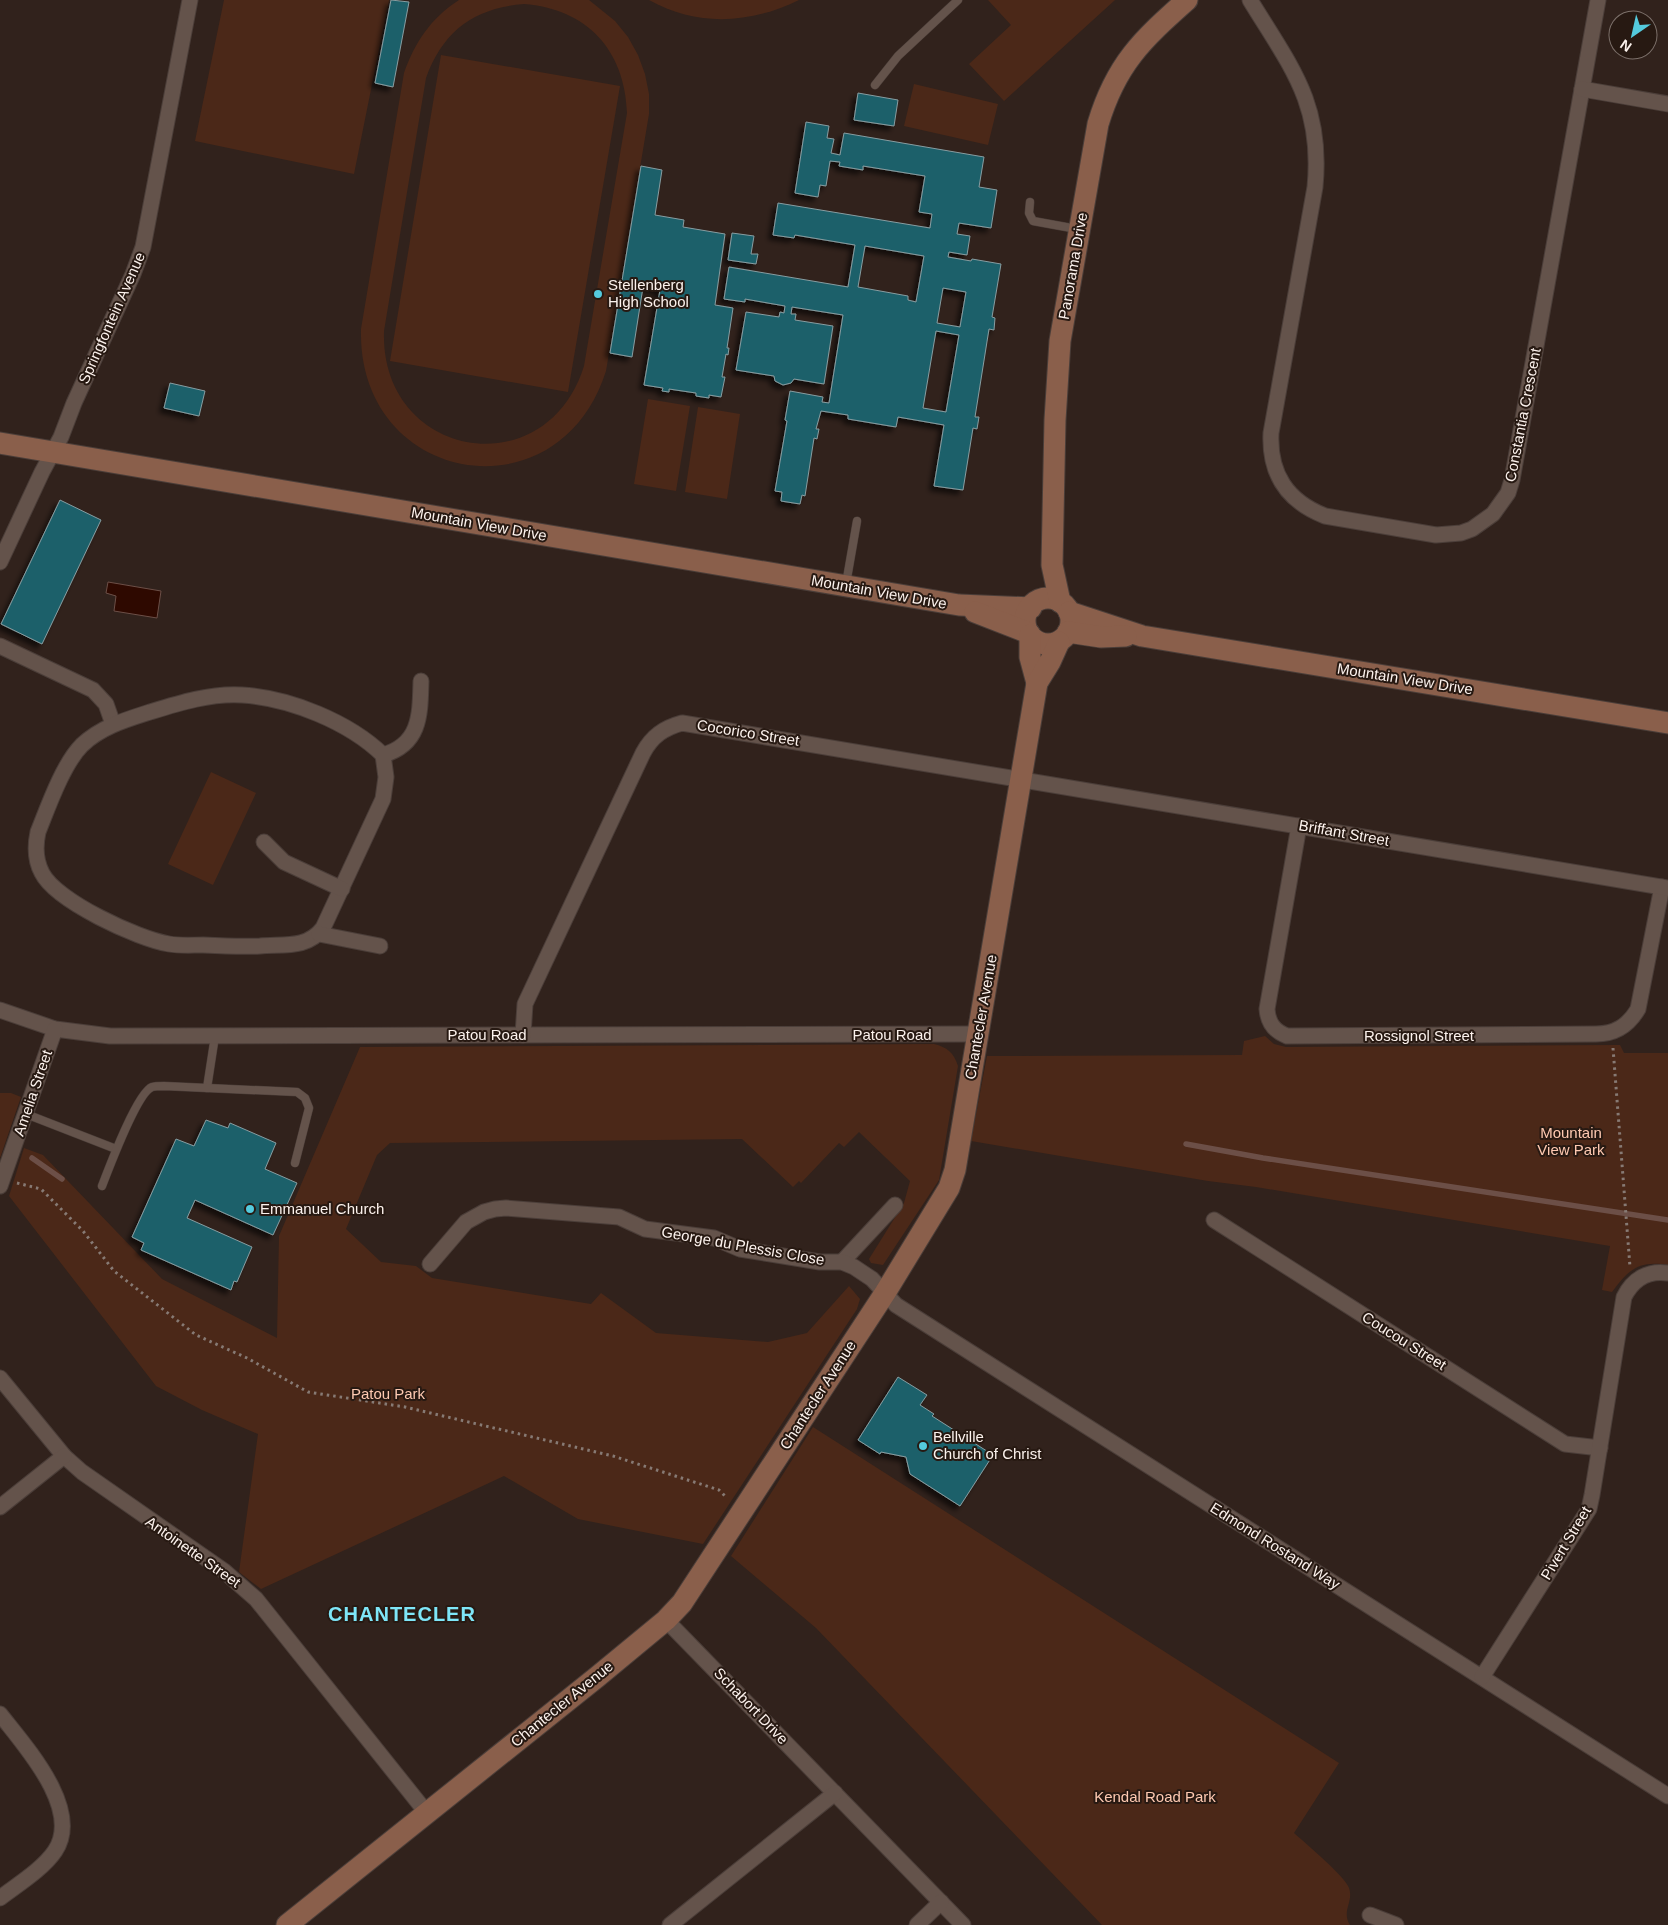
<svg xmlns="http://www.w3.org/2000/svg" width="1668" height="1925" font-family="Helvetica,sans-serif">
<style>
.green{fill:#4b2818;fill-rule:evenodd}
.water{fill:#2e0900;stroke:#6c4f47}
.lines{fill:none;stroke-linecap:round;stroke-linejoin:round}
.stream{stroke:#6c4f47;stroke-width:5.5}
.building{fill:#1c606b;stroke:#879da1;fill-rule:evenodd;filter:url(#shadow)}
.lane-casing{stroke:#4b3e39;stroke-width:9}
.street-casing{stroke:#4b3e39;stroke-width:17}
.secondary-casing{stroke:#4b3e39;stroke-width:23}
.path{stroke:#877a74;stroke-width:3;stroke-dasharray:2.5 4;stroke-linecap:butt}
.lane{stroke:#64534b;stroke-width:8}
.street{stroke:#64534b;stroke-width:15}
.secondary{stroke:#8a5f4b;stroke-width:21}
.poi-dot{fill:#54cadd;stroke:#271912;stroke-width:2}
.labels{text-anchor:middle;stroke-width:4;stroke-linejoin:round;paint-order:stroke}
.street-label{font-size:15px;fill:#fcf2ed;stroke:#271912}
.poi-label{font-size:15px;fill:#fcf2ed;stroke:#271912;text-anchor:start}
.park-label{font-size:15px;fill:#fec9b1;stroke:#271912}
.district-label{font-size:20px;font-weight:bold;letter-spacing:1px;fill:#7ee6f8;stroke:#271912}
</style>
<defs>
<filter id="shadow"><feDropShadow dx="-4.5" dy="4.5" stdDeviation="2.5" flood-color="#0009"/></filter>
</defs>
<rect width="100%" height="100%" fill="#31221c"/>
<g class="green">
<polygon points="224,0 389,0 354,174 195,141"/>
<path d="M459,0H589L615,21L628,37L638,55L645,74L649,94V114L606,371C559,520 357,485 361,329L404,73C415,42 431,18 459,0ZM524,4C587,9 625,50 627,113L584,366C546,488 380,459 384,331L426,78C443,31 474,8 524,4Z"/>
<path d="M649,0H799C750,24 697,27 649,0Z"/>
<polygon points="988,0 1115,0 1004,101 969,64 1011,25"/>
<polygon points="441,55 620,86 568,392 390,361"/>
<polygon points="914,84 998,104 988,145 904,126"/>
<polygon points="648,399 690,406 676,491 634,484"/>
<polygon points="698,407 740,414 727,499 685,492"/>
<polygon points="211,772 256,793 213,885 168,864"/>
<path d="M1265,1036L1274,1044L1286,1047L1620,1045L1624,1053H1668V1265C1639,1260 1629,1269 1612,1292L1602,1290L1610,1246L1256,1187L1208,1181L971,1141L987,1056L1242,1055L1244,1041Z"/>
<path d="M934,1044C947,1047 954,1053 958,1066L939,1180L883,1265L871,1263L869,1259L904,1203L910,1181L859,1132L844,1147L839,1143L801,1183L799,1181L793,1187L742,1139L390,1143L377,1155L346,1229L381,1262L416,1266L432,1278L591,1304L601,1293L656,1333L768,1342L807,1333L849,1286L860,1299L857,1309L703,1544L578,1519L504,1476L261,1589L239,1572L258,1434L202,1410L156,1386L9,1196L24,1148L43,1155L162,1279L277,1338L279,1236L360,1047Z"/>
<polygon points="0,1093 11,1093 21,1097 0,1158"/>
<path d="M813,1427L1339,1763L1294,1833C1305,1843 1346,1877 1349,1888C1354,1902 1341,1911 1350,1925H1102L816,1628L731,1556Z"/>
</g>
<polygon class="water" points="108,582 161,591 157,618 114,611 116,596 106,593"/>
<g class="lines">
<g class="stream">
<polyline points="1186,1144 1263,1158 1668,1220"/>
<polyline points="32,1158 62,1179"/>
</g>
</g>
<g class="building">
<polygon points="391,0 409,2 393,87 375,83"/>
<polygon points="858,93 898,100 894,126 854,120"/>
<path d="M806,122L829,126L827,138L834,139L831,153L840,155L844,133L984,157L979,187L997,190L991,228L959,223L957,234L970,236L967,255L949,252L948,257L971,261L972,259L1001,264L992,317L995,318L994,330L989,329L975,417H979L977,429L973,428L963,490L934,486L944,425L898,417L896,427L848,419V415L821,411L816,429H819L817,439L814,438L805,496L802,495L800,504L781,501L782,492L775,491L787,421L785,420L790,391L823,397L822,402L829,403L843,315L792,307L791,314H796L795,320L833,326L824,384L794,379L791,383L783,385L775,381L774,376L736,370L746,312L779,317L780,312L784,313L785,306L745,299V302L724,299L729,267L848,287L855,245L795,235L794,238L773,235L778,203L930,228L932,214L919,212L925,176L863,166V170L839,166L840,162L830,161L826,186L820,185L818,197L795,193ZM865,246L924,256L916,302L908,300V296L858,287ZM943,288L966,292L960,327L937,323ZM936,331L959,335L946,412L923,408Z"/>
<polygon points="641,166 662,170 655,215 684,220 683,227 725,234 715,305 733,308 727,348 729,348 728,355 726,354 722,377 725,377 721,397 709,395 709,398 696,396 696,393 669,389 669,392 662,391 663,388 644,385 660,290 643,287 632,357 610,353"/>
<polygon points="732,233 754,236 751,254 758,254 756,264 728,260"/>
<polygon points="170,383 205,391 199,416 164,408"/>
<polygon points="60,500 101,520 42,644 1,624"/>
<polygon points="206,1120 228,1128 230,1123 276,1143 265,1169 297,1183 273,1235 195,1200 187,1218 252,1247 237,1282 234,1281 231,1290 141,1250 144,1243 132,1237 176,1139 194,1146"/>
<polygon points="898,1377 927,1395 920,1405 934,1414 932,1416 993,1455 960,1506 910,1474 906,1457 881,1452 880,1454 858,1440"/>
</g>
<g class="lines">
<defs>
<g id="lane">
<polyline points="875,85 898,56 958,0"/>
<polyline points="1030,202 1029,213 1033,221 1077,229"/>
<polyline points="846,584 857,521"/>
<polyline points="207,1088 215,1036"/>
<polyline points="26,1114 116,1149"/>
<path d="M102,1186C109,1168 137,1093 152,1087C155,1086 161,1086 164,1086L297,1092L305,1098L309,1108L295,1163"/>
</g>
<g id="street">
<path d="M1250,0C1291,67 1323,104 1315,187L1271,433C1269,474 1287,501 1325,516L1436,535L1461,533L1472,529L1493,514L1508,493L1512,480L1598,0"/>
<polyline points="1582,89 1668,104"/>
<polyline points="0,562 42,472 61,437 74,403 133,274 143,247 190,0"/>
<polyline points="0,646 93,690 106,704 113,724"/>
<path d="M383,755L386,777L383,799L323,928C307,949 284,944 260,946C241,947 222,946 203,945C192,945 180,946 169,944C138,939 56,901 42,873C35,860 35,846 38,832C48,807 63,764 82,745C101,727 125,720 150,712C179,703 211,693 242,695C290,698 349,722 383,755C421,744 420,714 421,681"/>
<path d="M1299,826L1267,1009C1268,1023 1274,1031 1287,1036L1596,1034C1615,1034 1628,1026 1638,1009L1662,887"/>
<polyline points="264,842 284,862 342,889"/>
<polyline points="319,934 380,946"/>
<polyline points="0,1010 55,1029 110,1036 978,1034"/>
<path d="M523,1035L525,1004L643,753C652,736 664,728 682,723L1668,888"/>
<polyline points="0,1186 55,1029"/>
<polyline points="1214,1220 1565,1444 1600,1448"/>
<polyline points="842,1262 895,1205"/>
<polyline points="430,1264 466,1222 484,1212 495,1209 506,1208 619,1217 645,1229 714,1238 740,1249 820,1262 842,1262 854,1267 872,1279 896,1305 1668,1796"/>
<polyline points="0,1378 64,1456 82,1472 224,1571 256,1599 426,1812"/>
<polyline points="0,1507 64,1456"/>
<polyline points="666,1620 963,1925"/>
<path d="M1482,1677L1589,1509L1592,1495L1624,1297C1633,1279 1648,1270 1668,1273"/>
<path d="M0,1714C24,1745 83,1809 55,1851C43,1869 17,1885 0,1898"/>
<polyline points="1370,1915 1396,1925"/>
<polyline points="670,1925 835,1793"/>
<polyline points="917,1925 941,1902"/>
</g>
<g id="secondary">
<polyline points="0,443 959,605 1031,608"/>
<circle cx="1048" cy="621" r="23"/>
<path d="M1060,602L1052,565L1055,420L1060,341L1098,124C1116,64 1142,40 1187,0"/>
<polyline points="975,612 1029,633"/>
<polyline points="1069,612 1142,636 1668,723"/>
<polyline points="1068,632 1101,637 1126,636"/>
<polyline points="1030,635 1030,657 1037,683"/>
<polyline points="287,1925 597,1677 666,1620 682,1603 885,1293 949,1188 955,1170 1037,683 1050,662 1059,642"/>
</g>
</defs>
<use href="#lane" class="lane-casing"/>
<use href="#street" class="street-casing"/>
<use href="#secondary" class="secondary-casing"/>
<g class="path">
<polyline points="1613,1048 1630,1267"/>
<polyline points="17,1183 41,1189 83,1231 114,1271 196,1335 247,1358 308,1392 405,1407 613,1456 719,1490 727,1498"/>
</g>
<use href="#lane" class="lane"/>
<use href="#street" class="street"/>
<use href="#secondary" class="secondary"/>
</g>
<g class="poi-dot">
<circle cx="598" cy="294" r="5"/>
<circle cx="250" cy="1209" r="5"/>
<circle cx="923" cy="1446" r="5"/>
</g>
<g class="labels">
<g class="street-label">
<text transform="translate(1073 266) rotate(-80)" y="5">Panorama Drive</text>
<text transform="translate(112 318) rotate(-66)" y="5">Springfontein Avenue</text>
<text transform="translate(1523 415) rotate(-79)" y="5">Constantia Crescent</text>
<text transform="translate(479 524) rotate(10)" y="5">Mountain View Drive</text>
<text transform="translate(879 592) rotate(10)" y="5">Mountain View Drive</text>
<text transform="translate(1405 679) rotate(9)" y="5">Mountain View Drive</text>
<text transform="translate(748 733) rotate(9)" y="5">Cocorico Street</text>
<text transform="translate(1344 833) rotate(10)" y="5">Briffant Street</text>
<text transform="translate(981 1017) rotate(-80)" y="5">Chantecler Avenue</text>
<text x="487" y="1040">Patou Road</text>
<text x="892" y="1040">Patou Road</text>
<text x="1419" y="1041">Rossignol Street</text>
<text transform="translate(33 1093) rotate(-71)" y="5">Amelia Street</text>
<text transform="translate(743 1246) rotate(10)" y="5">George du Plessis Close</text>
<text transform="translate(1404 1341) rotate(32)" y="5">Coucou Street</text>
<text transform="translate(818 1395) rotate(-57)" y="5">Chantecler Avenue</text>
<text transform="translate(1566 1543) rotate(-59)" y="5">Pivert Street</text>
<text transform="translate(1275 1546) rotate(32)" y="5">Edmond Rostand Way</text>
<text transform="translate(193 1552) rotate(35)" y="5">Antoinette Street</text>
<text transform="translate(562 1704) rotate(-39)" y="5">Chantecler Avenue</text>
<text transform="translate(751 1706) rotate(46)" y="5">Schabort Drive</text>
</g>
<g class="poi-label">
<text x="608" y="290">Stellenberg<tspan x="608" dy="17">High School</tspan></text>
<text x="260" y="1214">Emmanuel Church</text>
<text x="933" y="1442">Bellville<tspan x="933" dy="17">Church of Christ</tspan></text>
</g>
<g class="park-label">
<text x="1571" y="1138">Mountain<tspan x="1571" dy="17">View Park</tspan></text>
<text x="388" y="1399">Patou Park</text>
<text x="1155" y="1802">Kendal Road Park</text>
</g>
<g class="district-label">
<text x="402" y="1621">CHANTECLER</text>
</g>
</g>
<g transform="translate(1633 35) rotate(214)"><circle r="24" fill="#271912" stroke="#7c706a"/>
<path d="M0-4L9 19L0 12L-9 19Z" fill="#54cadd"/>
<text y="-8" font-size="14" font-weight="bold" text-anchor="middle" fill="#fcf2ed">N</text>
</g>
</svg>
